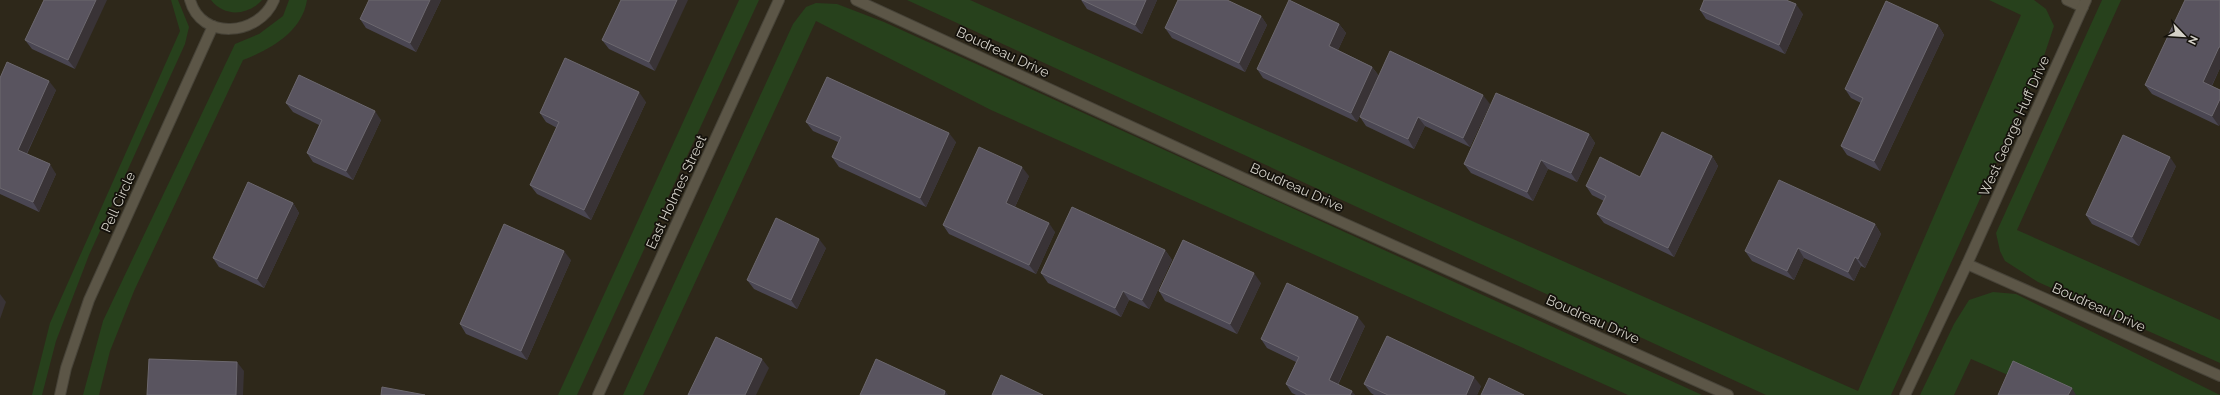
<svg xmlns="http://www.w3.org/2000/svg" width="2220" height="395" font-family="Raleway,sans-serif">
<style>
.green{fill:#27411c}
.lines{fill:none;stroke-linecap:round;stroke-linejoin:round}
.street-casing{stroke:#474338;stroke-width:12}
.street{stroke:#5c5647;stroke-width:10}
.wall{fill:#4a4652}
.shaded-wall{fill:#393336}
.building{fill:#59545f;stroke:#6c686f}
.labels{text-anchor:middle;stroke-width:3.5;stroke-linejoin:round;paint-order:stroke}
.street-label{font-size:14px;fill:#d4d1c8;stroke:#14110b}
</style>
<rect width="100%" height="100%" fill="#2e281a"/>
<g class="green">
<polygon points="171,0 178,0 189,27 185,44 89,255 56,341 42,395 32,395 50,323 180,31"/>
<path d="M211,0H262C248,16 224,17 211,0Z"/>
<path d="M289,0H307C302,32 271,49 243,60L134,291L110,351L99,395H83L103,321L235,44L259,34L283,16Z"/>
<polygon points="739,0 759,0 577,395 558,395"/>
<polygon points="907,0 970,0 1858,391 2021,15 1989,0 2034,0 2046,9 2054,26 2042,62 1891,395 1766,395"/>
<polygon points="2102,0 2121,0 2017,230 2220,320 2220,363 2038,282 2005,261 2000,251 1996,233"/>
<polygon points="816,3 837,4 884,22 1702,395 1628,395 991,110 816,21 643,395 623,395 793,24 806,7"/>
<polygon points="1993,292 2016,294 2220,395 2054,395 1971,359 1954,395 1920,395 1954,324 1969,300"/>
</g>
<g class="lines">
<defs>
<g id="street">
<path d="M190,0C201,41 259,36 274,0"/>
<polyline points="856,0 1267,189 1728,395"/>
<polyline points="2067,0 2083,7"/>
<polyline points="1967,264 2220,376"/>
<polyline points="60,395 66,368 89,300 213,26"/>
<polyline points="598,395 779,0"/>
<polyline points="1905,395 1967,264 2086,0"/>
</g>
</defs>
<use href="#street" class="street-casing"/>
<use href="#street" class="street"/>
</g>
<g class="wall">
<polygon points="44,0 75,69 32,49 25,40"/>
<polygon points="441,0 416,52 366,28 360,19"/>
<polygon points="621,0 655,71 609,49 602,40"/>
<polygon points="1081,0 1157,0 1142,34 1087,9"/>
<polygon points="2220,0 2220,68 2212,86 2220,90 2220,123 2219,126 2152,94 2145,85"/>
<polygon points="1700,10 1803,14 1785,54 1706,19"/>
<polygon points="1261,16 1267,25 1245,72 1172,38 1165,28"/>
<polygon points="1339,24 1346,33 1338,50 1372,67 1379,76 1357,122 1263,78 1257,69"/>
<polygon points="1938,25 1944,35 1880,171 1847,155 1841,146 1861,103 1851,98 1845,89"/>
<polygon points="0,78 56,90 27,154 56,174 39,212 0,194"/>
<polygon points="646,102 591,220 537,194 530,185 557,128 546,122 540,113"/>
<polygon points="286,103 381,120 353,180 313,162 307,153 319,125 293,112"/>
<polygon points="1490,104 1470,147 1425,126 1414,149 1366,126 1360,117"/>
<polygon points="806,122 956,142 926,207 839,167 832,157 838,142 813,131"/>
<polygon points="1589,134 1595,143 1577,182 1548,169 1533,201 1471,173 1464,164"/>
<polygon points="1712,156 1718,166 1674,257 1604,223 1597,214 1604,201 1592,195 1586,186 1640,177"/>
<polygon points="2176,166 2139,246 2092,224 2086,215"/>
<polygon points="1029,176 1015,207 1055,232 1036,274 949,234 943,225"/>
<polygon points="293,203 299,213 264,288 219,267 213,258"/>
<polygon points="1875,224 1881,234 1865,268 1861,266 1854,281 1804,258 1794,280 1752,261 1745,251"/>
<polygon points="826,248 797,309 754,289 747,280"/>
<polygon points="1165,250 1172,260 1149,309 1129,300 1121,317 1048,283 1041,273"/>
<polygon points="571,260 527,360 466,334 460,324"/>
<polygon points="1261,283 1237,334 1165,301 1159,291"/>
<polygon points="1365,326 1338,385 1355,395 1296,395 1292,393 1286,384 1296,362 1267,348 1261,339"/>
<polygon points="1364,384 1481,386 1477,395 1374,395 1371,393"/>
</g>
<g class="shaded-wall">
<polygon points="96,0 107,0 75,69 68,60"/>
<polygon points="430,0 441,0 416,52 410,43"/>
<polygon points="677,0 688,0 655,71 649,62"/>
<polygon points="1146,0 1157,0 1142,34 1135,25"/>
<polygon points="1796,4 1803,14 1785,54 1779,45"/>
<polygon points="1261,16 1267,25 1245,72 1239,63"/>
<polygon points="1339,24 1346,33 1335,56 1329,46"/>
<polygon points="1938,25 1944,35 1880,171 1874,161"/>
<polygon points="2219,47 2220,48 2220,68 2209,91 2203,82"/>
<polygon points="1372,67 1379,76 1357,122 1351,113"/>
<polygon points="49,81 56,90 24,159 18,150"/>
<polygon points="639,92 646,102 591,220 584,210"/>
<polygon points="1483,95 1490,104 1470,147 1463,138"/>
<polygon points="2220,99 2220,123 2219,126 2212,116"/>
<polygon points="375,111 381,120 353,180 346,171"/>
<polygon points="1418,117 1425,126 1414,149 1408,139"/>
<polygon points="949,133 956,142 926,207 920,198"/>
<polygon points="1589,134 1595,143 1577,182 1571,173"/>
<polygon points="1712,156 1718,166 1674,257 1668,248"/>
<polygon points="2170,157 2176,166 2139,246 2132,237"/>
<polygon points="1541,160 1548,169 1533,201 1527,192"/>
<polygon points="50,164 56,174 39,212 33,202"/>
<polygon points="1022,167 1029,176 1012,213 1006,203"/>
<polygon points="293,203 299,213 264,288 257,279"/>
<polygon points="1049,223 1055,232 1036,274 1029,265"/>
<polygon points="1875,224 1881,234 1865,268 1858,259"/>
<polygon points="819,239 826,248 797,309 791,300"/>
<polygon points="1798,248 1804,258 1794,280 1787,271"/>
<polygon points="1165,250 1172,260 1149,309 1142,300"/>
<polygon points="564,251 571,260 527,360 521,351"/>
<polygon points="1855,257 1861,266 1854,281 1848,272"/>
<polygon points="1254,273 1261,283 1237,334 1230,324"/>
<polygon points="1123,291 1129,300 1121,317 1115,308"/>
<polygon points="0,294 6,302 0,319"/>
<polygon points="1358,317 1365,326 1335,390 1329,380"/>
<polygon points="762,359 769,368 756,395 745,395"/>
<polygon points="237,362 244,371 243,395 236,395"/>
<polygon points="1474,377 1481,386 1477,395 1466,395"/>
<polygon points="2072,388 2076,395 2068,395"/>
<polygon points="945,391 948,395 944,395"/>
<polygon points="1352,391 1355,395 1350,395"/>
</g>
<g class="building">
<polygon points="44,0 96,0 68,60 25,40"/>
<polygon points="369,0 430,0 410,43 360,19"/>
<polygon points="621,0 677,0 649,62 602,40"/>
<polygon points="1082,0 1146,0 1135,25"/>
<polygon points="1178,0 1227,0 1261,16 1239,63 1165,28"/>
<polygon points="1289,0 1339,24 1329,46 1372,67 1351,113 1257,69"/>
<polygon points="1704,0 1786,0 1796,4 1779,45 1700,10"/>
<polygon points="2185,0 2220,0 2220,47 2219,47 2203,82 2220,90 2220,99 2212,116 2145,85"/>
<polygon points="1886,1 1938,25 1874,161 1841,146 1863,98 1845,89"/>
<polygon points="1390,51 1483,95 1463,138 1418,117 1408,139 1360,117"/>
<polygon points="565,58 639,92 584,210 530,185 559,122 540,113"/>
<polygon points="7,62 49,81 18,150 50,164 33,202 0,188 0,78"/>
<polygon points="299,75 375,111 346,171 307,153 322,120 286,103"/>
<polygon points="827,77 949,133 920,198 832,157 841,137 806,122"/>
<polygon points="1496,93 1589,134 1571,173 1541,160 1527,192 1464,164"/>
<polygon points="1662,132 1712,156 1668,248 1597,214 1606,196 1586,186 1600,157 1640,177"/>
<polygon points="2123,135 2170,157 2132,237 2086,215"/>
<polygon points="979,147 1022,167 1006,203 1049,223 1029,265 943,225"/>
<polygon points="1779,180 1875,224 1858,259 1855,257 1848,272 1798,248 1787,271 1745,251"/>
<polygon points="248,182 293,203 257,279 213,258"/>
<polygon points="1072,207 1165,250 1142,300 1123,291 1115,308 1041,273"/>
<polygon points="776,218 819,239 791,300 747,280"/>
<polygon points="504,224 564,251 521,351 460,324"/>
<polygon points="1183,240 1254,273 1230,324 1159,291"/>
<polygon points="1287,283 1358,317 1329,380 1352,391 1350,395 1306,395 1306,394 1286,384 1299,357 1261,339"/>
<polygon points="1387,336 1474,377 1466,395 1388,395 1364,384"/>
<polygon points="716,337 762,359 745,395 688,395"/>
<polygon points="149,359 237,362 236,395 147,395"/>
<polygon points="876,359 945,391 944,395 860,395"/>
<polygon points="2013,361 2072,388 2068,395 1998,395"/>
<polygon points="1001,375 1043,395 992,395"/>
<polygon points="1489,378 1524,395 1481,395"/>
<polygon points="382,387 425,395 381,395"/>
</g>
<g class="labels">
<g class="street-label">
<text transform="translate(1003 52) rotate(25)" y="5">Boudreau Drive</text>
<text transform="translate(2014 126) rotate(-66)" y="5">West George Huff Drive</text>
<text transform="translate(1297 187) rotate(24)" y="5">Boudreau Drive</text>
<text transform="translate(676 192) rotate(-65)" y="5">East Holmes Street</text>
<text transform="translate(118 202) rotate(-66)" y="5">Pell Circle</text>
<text transform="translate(2099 307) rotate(24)" y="5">Boudreau Drive</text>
<text transform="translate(1593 319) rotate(24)" y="5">Boudreau Drive</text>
</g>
</g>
<g transform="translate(2184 36) rotate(115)" stroke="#14110b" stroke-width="3" paint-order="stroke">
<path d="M0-3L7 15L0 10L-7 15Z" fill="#d4d1c8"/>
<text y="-6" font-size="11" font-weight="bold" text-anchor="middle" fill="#d4d1c8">N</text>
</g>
</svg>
